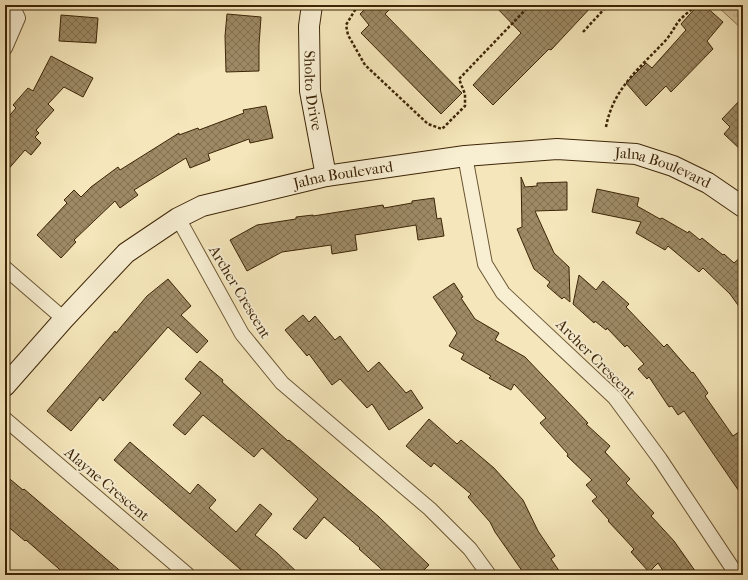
<svg xmlns="http://www.w3.org/2000/svg" width="748" height="580" font-family="'IM FELL French Canon',serif">
<style>
.park{fill:url(#park-tufts);stroke:#8a7652}
.building{fill:url(#building-cross-hatch);stroke:#3d2507}
.lines{fill:none;stroke-linecap:round;stroke-linejoin:round}
.street-casing{stroke:#6b5634;stroke-width:16}
.secondary-casing{stroke:#3d2507;stroke-width:22}
.path{stroke:#3d2507;stroke-width:2.5;stroke-dasharray:3 2;stroke-linecap:butt}
.street{stroke:#f8efd3;stroke-width:14}
.secondary{stroke:#f8efd3;stroke-width:20}
.labels{text-anchor:middle;stroke-width:4;stroke-linejoin:round;paint-order:stroke}
.street-label{font-size:15px;fill:#3d2507;stroke:#f8efd3}
</style>
<defs>
<pattern id="park-tufts" width="24" height="20" patternUnits="userSpaceOnUse"><rect width="24" height="20" fill="#d6c69c"/><path d="M3 7l-1-3M5 7V3M7 7l1-3M15 17l-1-3M17 17v-4M19 17l1-3" fill="none" stroke="#b9aa85"/></pattern>
<pattern id="building-cross-hatch" width="8" height="8" patternUnits="userSpaceOnUse"><rect width="8" height="8" fill="#9d8a65"/><path d="M0 0l8 8M0 8l8-8" fill="none" stroke="#817151"/></pattern>
</defs>
<rect width="100%" height="100%" fill="#f5e7bb"/>
<filter id="stains"><feTurbulence type="fractalNoise" baseFrequency=".005" numOctaves="4"/><feColorMatrix values="0 0 0 0 .2 0 0 0 0 .09 0 0 0 0 .02 0 0 0 .5 -.17"/></filter>
<radialGradient id="worn" r=".72"><stop offset=".6" stop-color="#630" stop-opacity="0"/><stop offset="1" stop-color="#630" stop-opacity=".3"/></radialGradient>
<polygon class="park" points="716,5 743,5 743,30"/>
<g class="building">
<polygon points="369,5 394,5 385,14 462,93 441,114 361,33 369,25 360,14"/>
<polygon points="494,5 593,5 551,50 549,49 493,105 473,85 521,33"/>
<polygon points="698,5 704,5 723,22 707,41 713,49 671,92 666,86 646,106 626,83 646,63 652,68 686,30 681,24"/>
<polygon points="227,14 261,17 259,45 259,71 226,72 225,36"/>
<polygon points="61,15 98,18 96,43 59,41"/>
<polygon points="51,56 93,78 83,97 64,87 48,104 54,110 36,130 39,133 35,137 41,143 31,155 25,150 5,173 5,121 16,108 13,105 28,88 33,91"/>
<polygon points="743,97 743,152 724,134 730,127 722,119"/>
<polygon points="266,106 273,138 250,143 249,139 208,154 210,160 190,168 186,158 134,190 138,195 120,208 115,201 74,240 76,242 61,258 37,235 67,203 64,200 74,190 81,197 91,187 118,167 120,170 179,133 179,135 198,128 199,130 244,113 243,110"/>
<polygon points="521,177 525,187 537,186 537,183 567,182 567,210 535,211 554,253 569,267 570,302 564,297 562,299 547,286 550,282 534,269 517,229 522,227"/>
<polygon points="597,189 639,198 637,206 660,219 662,218 688,233 689,231 700,240 702,238 723,255 724,254 734,263 743,255 743,312 730,294 703,268 699,272 668,246 665,250 636,233 641,222 592,212"/>
<polygon points="434,198 437,219 441,218 444,236 418,240 416,225 355,235 357,250 332,254 331,245 282,252 247,271 230,240 257,225 296,219 296,217 313,215 313,216 383,205 384,208 412,203 412,201"/>
<polygon points="579,275 596,290 603,281 629,304 626,307 664,347 667,344 692,373 693,372 708,393 705,396 733,436 743,429 743,497 684,411 678,415 672,406 669,407 649,377 647,379 638,369 644,364 627,345 625,347 607,328 606,330 595,321 594,323 573,304"/>
<polygon points="168,279 191,306 181,315 208,341 197,353 168,327 103,401 100,397 71,431 47,411 115,331 116,333 147,296"/>
<polygon points="454,283 463,297 461,298 475,319 499,333 495,340 525,357 588,423 586,424 610,446 605,452 630,479 626,483 654,513 651,516 674,541 698,575 666,575 658,563 649,572 631,552 634,549 608,521 609,520 592,501 597,497 586,485 592,480 567,456 568,454 540,423 546,418 514,384 511,390 489,378 491,376 461,359 464,354 449,346 457,333 433,297"/>
<polygon points="303,315 309,322 315,316 335,340 340,336 368,372 379,362 406,393 411,390 423,408 389,430 372,404 367,408 340,379 332,385 309,354 307,356 285,330"/>
<polygon points="200,361 223,380 222,382 288,441 289,440 379,517 429,565 419,575 388,575 359,549 360,548 324,517 306,539 293,529 318,499 262,448 254,457 203,415 185,435 173,425 201,393 185,379"/>
<polygon points="429,419 457,444 461,440 494,468 523,500 538,531 555,556 551,559 562,575 525,575 495,532 490,522 468,497 471,494 434,463 431,467 406,446"/>
<polygon points="130,442 190,494 198,484 216,500 209,508 236,532 260,504 272,514 255,535 277,553 300,575 247,575 114,460"/>
<polygon points="5,475 23,490 24,489 125,575 66,575 26,540 25,541 5,524"/>
</g>
<g class="lines">
<defs>
<g id="street">
<polyline points="5,48 18,18 12,5"/>
<polyline points="465,156 485,264 503,293 615,398 660,459 737,575"/>
<polyline points="178,218 242,334 282,383 430,509 470,549 489,575"/>
<polyline points="5,268 64,319"/>
<polyline points="5,419 188,575"/>
</g>
<g id="secondary">
<path id="s1" d="M312,5L309,26L310,91L326,176"/>
<path id="s2" d="M5,386L64,319L126,253L178,218L202,206L326,176L465,156L557,149L636,154L673,166L708,183L743,207"/>
</g>
</defs>
<use href="#street" class="street-casing"/>
<use href="#secondary" class="secondary-casing"/>
<g class="path">
<polyline points="358,5 346,25 348,35 365,65 428,124 442,129 465,106 465,94 459,79 530,5"/>
<polyline points="583,32 608,5"/>
<path d="M606,127C613,88 641,67 666,40C671,34 674,28 678,22C683,16 690,11 696,5"/>
</g>
<use href="#street" class="street"/>
<use href="#secondary" class="secondary"/>
</g>
<g class="labels">
<g class="street-label">
<text dy="5" stroke="none"><textPath href="#s1" startOffset="86">Sholto Drive</textPath></text>
<text dy="5" stroke="none"><textPath href="#s2" startOffset="738">Jalna Boulevard</textPath></text>
<text dy="5" stroke="none"><textPath href="#s2" startOffset="414">Jalna Boulevard</textPath></text>
<text transform="translate(240 292) rotate(59)" y="5">Archer Crescent</text>
<text transform="translate(596 359) rotate(45)" y="5">Archer Crescent</text>
<text transform="translate(107 484) rotate(40)" y="5">Alayne Crescent</text>
</g>
</g>
<rect width="748" height="580" fill="none" stroke="#f5e7bb" stroke-width="20"/>
<rect x="6" y="6" width="736" height="568" fill="none" stroke="#3d2507" stroke-width="2"/>
<rect x="10" y="10" width="728" height="560" fill="none" stroke="#3d2507"/>
<rect width="100%" height="100%" filter="url(#stains)"/>
<rect width="100%" height="100%" fill="url(#worn)"/>
</svg>
